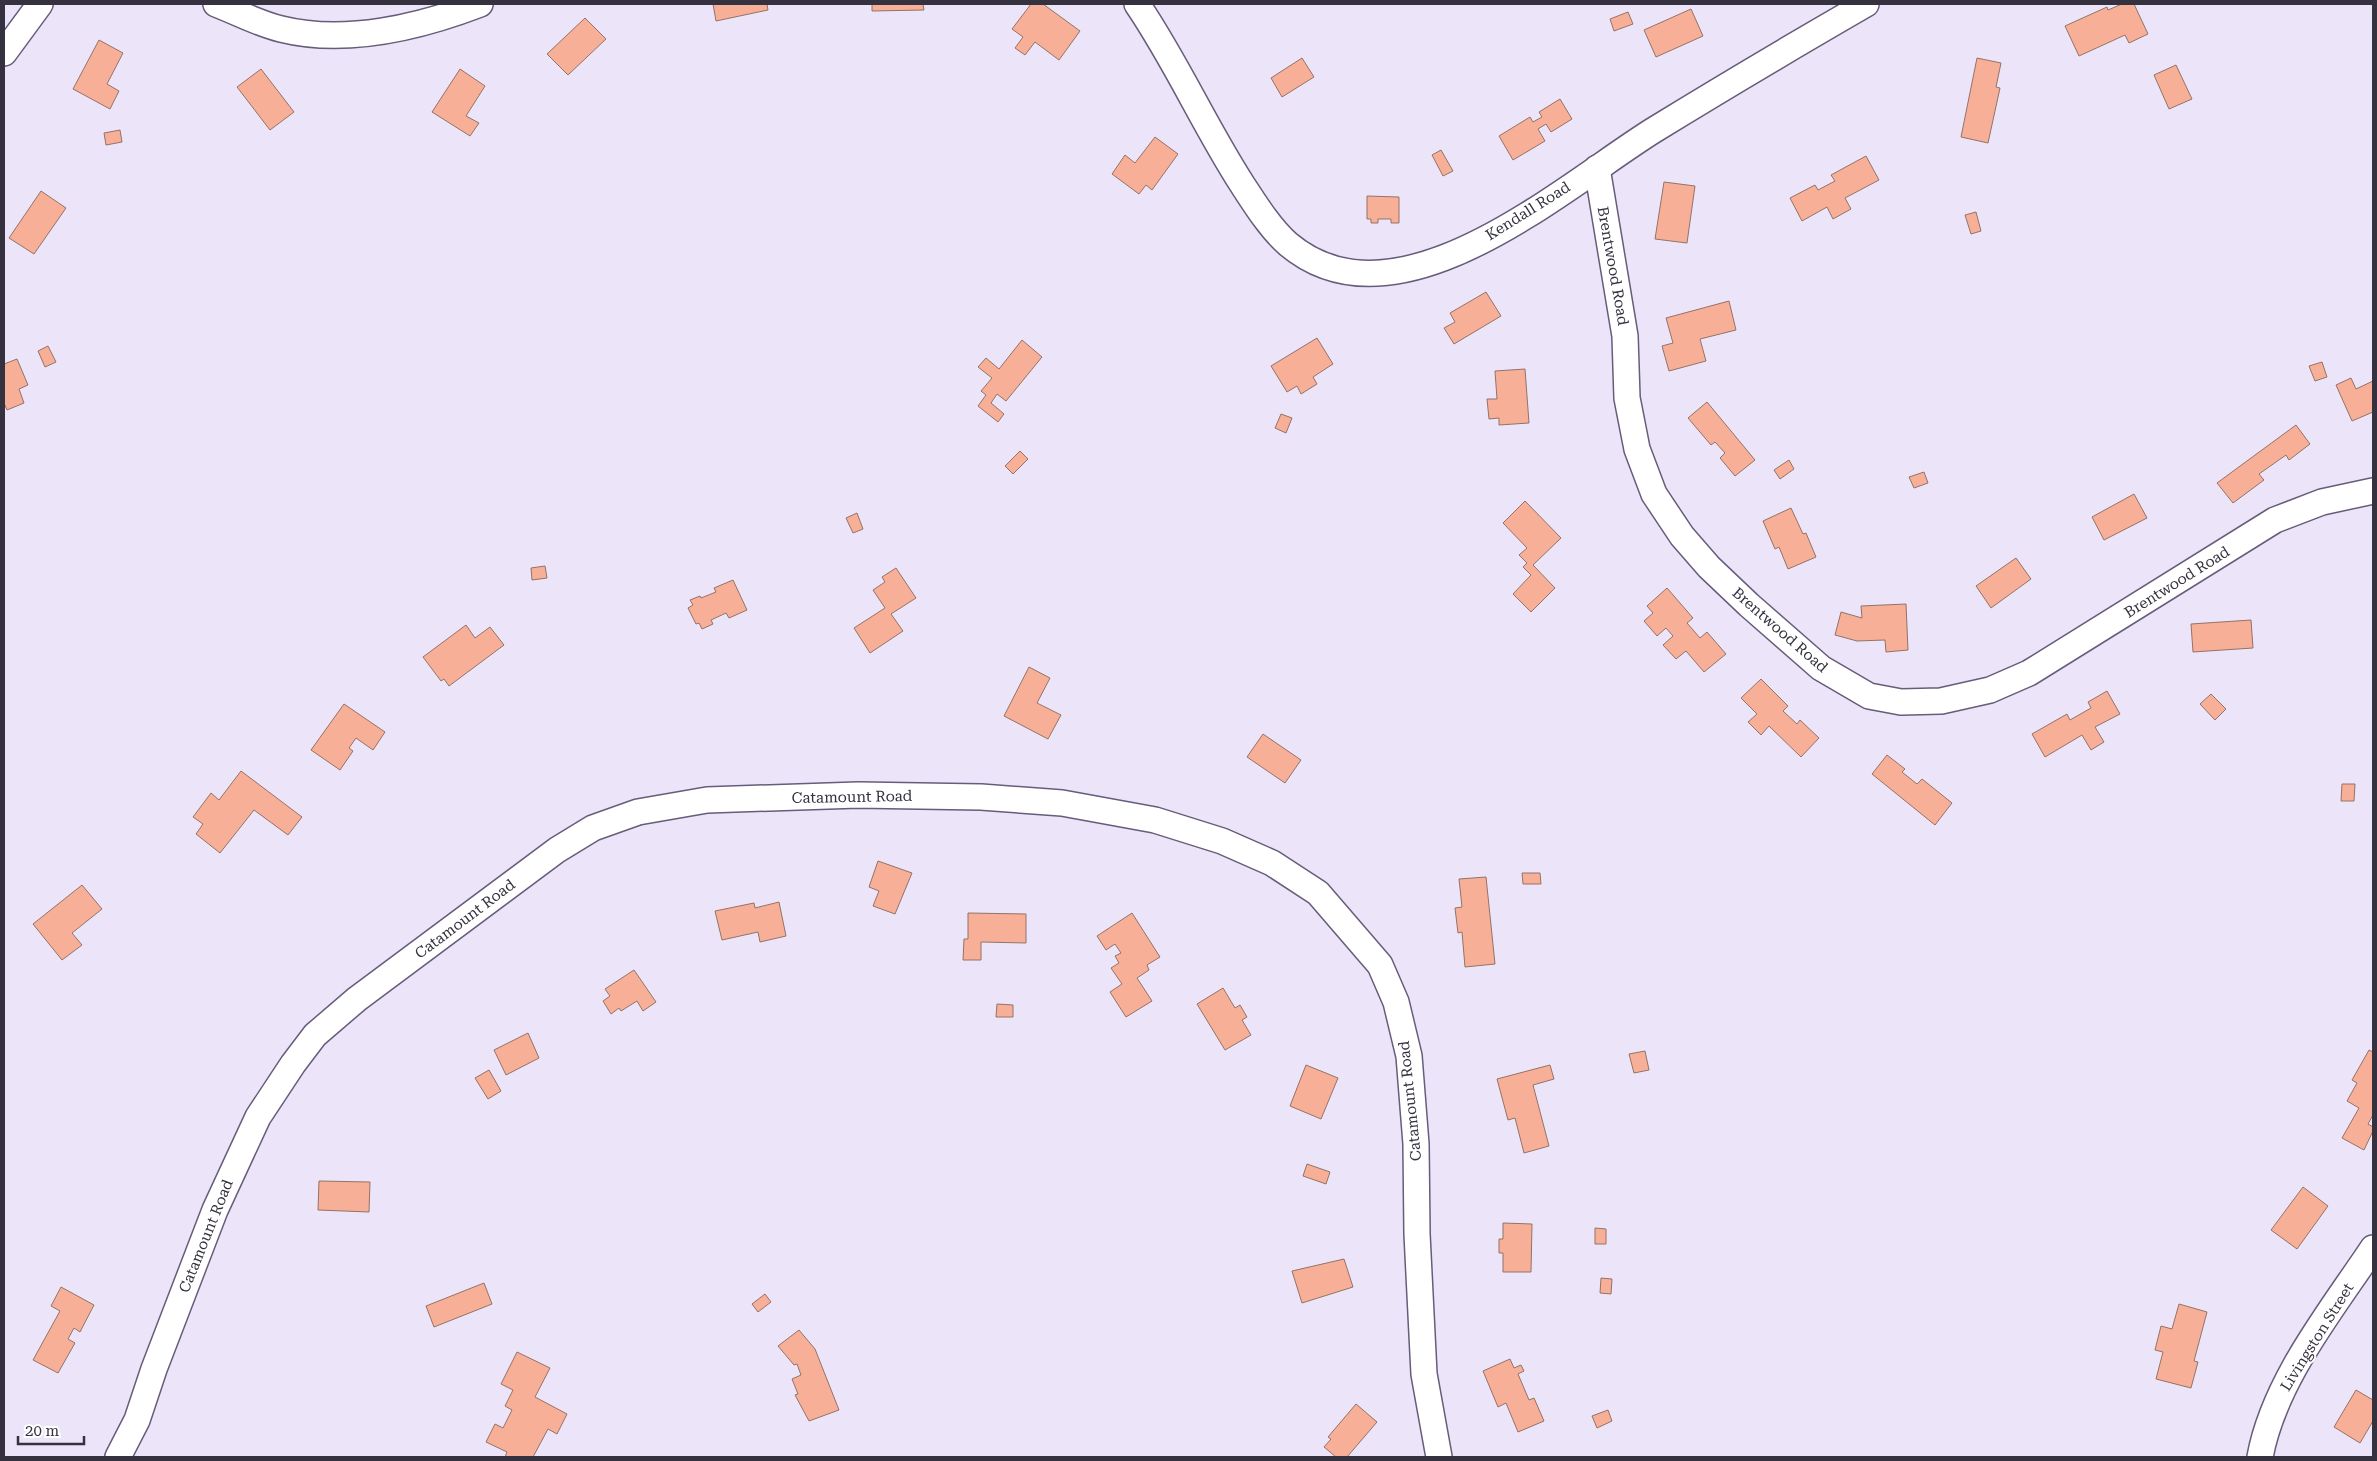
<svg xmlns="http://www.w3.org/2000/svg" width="2377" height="1461" font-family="'Roboto Serif',serif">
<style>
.building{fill:#f7b097;stroke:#947266}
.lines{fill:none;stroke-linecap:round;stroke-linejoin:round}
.minor-casing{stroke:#675c79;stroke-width:28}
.minor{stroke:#fff;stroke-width:25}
.labels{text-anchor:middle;stroke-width:4;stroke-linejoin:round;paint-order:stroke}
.street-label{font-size:15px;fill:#36313e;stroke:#fff}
</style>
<rect width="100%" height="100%" fill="#ece5fa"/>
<g class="building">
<polygon points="713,4 767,4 768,10 716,21"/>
<polygon points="872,4 923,4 924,10 872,11"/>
<polygon points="1031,4 1043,4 1080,31 1059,60 1035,42 1025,55 1015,48 1023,37 1012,29"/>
<polygon points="2122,4 2134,4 2148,34 2129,43 2125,35 2079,56 2065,26 2107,7 2108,10"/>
<polygon points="1691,9 1703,36 1656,57 1644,30"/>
<polygon points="1628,12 1633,24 1614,31 1610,19"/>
<polygon points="585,18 606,39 568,75 547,54"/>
<polygon points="99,40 123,53 107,84 119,91 110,109 73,89"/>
<polygon points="1302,58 1314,77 1282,97 1271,78"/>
<polygon points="1977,58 2001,63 1996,87 2000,88 1988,143 1961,137"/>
<polygon points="2176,65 2192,99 2169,109 2154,75"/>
<polygon points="261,69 294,112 270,130 237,87"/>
<polygon points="460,69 485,86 466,116 479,123 470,136 432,112"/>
<polygon points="1560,99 1572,119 1551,132 1546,124 1538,129 1545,141 1513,160 1499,136 1530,117 1533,122 1542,117 1539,112"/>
<polygon points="120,130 122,142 106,145 104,133"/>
<polygon points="1155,137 1178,154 1152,190 1146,185 1139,194 1112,174 1125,155 1135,163"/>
<polygon points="1441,150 1453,171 1443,176 1432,155"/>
<polygon points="1866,156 1879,180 1845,198 1851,209 1833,219 1827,207 1802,221 1790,198 1815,185 1818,190 1835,181 1831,175"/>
<polygon points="1664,182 1695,186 1687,243 1655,239"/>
<polygon points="41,191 66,208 34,254 9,238"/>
<polygon points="1367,196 1399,197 1399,223 1391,223 1391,219 1378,219 1378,223 1371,223 1371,219 1367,219"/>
<polygon points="1976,212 1981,231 1971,234 1965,215"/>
<polygon points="1486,292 1501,316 1454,344 1444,328 1455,322 1450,313"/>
<polygon points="1729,301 1736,330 1700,339 1706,361 1669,371 1662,346 1673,343 1666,318"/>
<polygon points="1317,338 1333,364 1313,377 1317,384 1301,394 1297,386 1287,392 1271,366"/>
<polygon points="1022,340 1042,357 1006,401 997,394 991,403 1004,414 998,422 978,406 986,395 981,391 992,378 978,367 986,358 999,369"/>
<polygon points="48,346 56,362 45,367 38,351"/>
<polygon points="17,359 28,385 19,389 24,403 7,410 4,403 4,364"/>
<polygon points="2322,362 2327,377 2315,381 2309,366"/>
<polygon points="1525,369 1529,423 1499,425 1499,418 1489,419 1487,399 1497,399 1495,371"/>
<polygon points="2351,378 2356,389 2373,381 2373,412 2352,421 2336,385"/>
<polygon points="1707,402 1755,460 1735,476 1720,458 1725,453 1715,442 1711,445 1688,418"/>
<polygon points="1281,414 1292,418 1286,433 1275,428"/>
<polygon points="2296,425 2310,444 2289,460 2286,455 2259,474 2264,480 2233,503 2217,483"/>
<polygon points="1020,451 1028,459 1013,474 1005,466"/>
<polygon points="1789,460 1794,469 1780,479 1774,470"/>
<polygon points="1924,472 1928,483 1914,488 1909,477"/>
<polygon points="2134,494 2147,518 2104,540 2092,517"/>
<polygon points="1525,501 1561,538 1533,565 1555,588 1531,612 1513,594 1531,575 1523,567 1527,563 1519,555 1527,548 1503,523"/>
<polygon points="1791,508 1803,534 1806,533 1816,557 1788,569 1779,547 1775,549 1763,521"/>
<polygon points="857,513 863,529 853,533 846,518"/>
<polygon points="2016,558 2031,579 1991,608 1976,586"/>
<polygon points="545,566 547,578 532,580 531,568"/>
<polygon points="896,568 916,598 891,614 903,631 870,653 854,628 885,608 873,590 885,582 882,577"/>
<polygon points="733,580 747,610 729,618 726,613 711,620 713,624 702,629 699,623 696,624 688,608 693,605 690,600 700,596 701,598 716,592 714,588"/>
<polygon points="1667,588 1693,618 1687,623 1700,638 1707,632 1726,654 1704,672 1686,651 1676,659 1663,645 1673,636 1666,628 1657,636 1644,621 1653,613 1647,606"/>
<polygon points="1906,604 1908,650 1886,652 1885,640 1857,641 1835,635 1841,612 1862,618 1861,606"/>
<polygon points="2251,620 2253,648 2193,652 2191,624"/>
<polygon points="466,625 475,638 490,627 504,645 449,686 444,679 441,681 423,657"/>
<polygon points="1029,667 1050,678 1037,703 1061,715 1048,739 1004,716"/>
<polygon points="1761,679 1788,706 1783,711 1797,724 1800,720 1819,738 1801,757 1769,726 1761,735 1748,722 1757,714 1741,698"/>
<polygon points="2107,691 2120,714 2095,727 2104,742 2091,750 2082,735 2045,757 2032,734 2067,714 2070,720 2091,708 2088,702"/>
<polygon points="2211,694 2226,709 2215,720 2200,704"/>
<polygon points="344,704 385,732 373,750 356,738 349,748 353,751 340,770 311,750"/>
<polygon points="1263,734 1301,760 1285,783 1247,757"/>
<polygon points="1887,755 1905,769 1902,772 1917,784 1922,779 1952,803 1935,825 1872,774"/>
<polygon points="241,771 302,817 288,835 254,810 220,853 196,834 203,824 193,817 211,793 219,800"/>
<polygon points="2342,784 2355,784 2354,801 2341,801"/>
<polygon points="878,861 912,873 895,914 873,906 879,891 869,887"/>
<polygon points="1522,873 1540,873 1541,884 1523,884"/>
<polygon points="1486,877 1495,964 1465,967 1462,932 1458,933 1455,908 1462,907 1459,879"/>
<polygon points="82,885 102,909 72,933 82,945 62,960 33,924"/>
<polygon points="779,902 786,936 760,942 758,932 722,940 715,911 754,903 755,908"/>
<polygon points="968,913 1026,914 1026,943 981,942 981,960 963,960 964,939 968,939"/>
<polygon points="1132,913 1160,957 1147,965 1149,970 1137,978 1152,1001 1126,1017 1110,992 1122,984 1111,968 1119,963 1115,956 1121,953 1115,944 1106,950 1097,936"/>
<polygon points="634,970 656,1002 643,1011 637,1001 621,1011 619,1008 611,1014 603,1001 610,996 605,989"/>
<polygon points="1223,988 1235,1008 1240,1005 1247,1017 1242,1020 1251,1035 1225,1050 1197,1004"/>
<polygon points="997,1004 1013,1005 1013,1017 996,1017"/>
<polygon points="528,1033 539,1058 506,1075 494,1050"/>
<polygon points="2369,1050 2373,1052 2373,1115 2368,1124 2373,1127 2373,1131 2364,1150 2342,1138 2359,1108 2347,1101 2357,1083 2352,1080"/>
<polygon points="1645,1051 1649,1070 1634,1073 1629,1054"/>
<polygon points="1306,1065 1338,1078 1321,1119 1290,1106"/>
<polygon points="1550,1065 1554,1079 1533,1085 1549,1146 1524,1153 1515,1118 1508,1120 1497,1079"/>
<polygon points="489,1070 501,1091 488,1099 475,1078"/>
<polygon points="1307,1164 1330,1172 1326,1184 1303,1176"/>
<polygon points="319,1181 370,1182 369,1212 318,1210"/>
<polygon points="2303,1187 2328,1206 2297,1249 2271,1230"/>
<polygon points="1503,1223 1532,1224 1531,1272 1503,1272 1503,1253 1499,1253 1499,1239 1503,1239"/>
<polygon points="1595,1228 1606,1229 1606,1244 1595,1244"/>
<polygon points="1344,1259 1353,1287 1302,1303 1292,1271"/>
<polygon points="1601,1278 1612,1279 1611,1294 1600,1293"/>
<polygon points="484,1283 492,1304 434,1327 426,1306"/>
<polygon points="61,1287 94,1305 80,1332 74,1328 68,1339 75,1343 58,1373 33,1360 60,1311 51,1306"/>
<polygon points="765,1294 771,1302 758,1312 752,1304"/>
<polygon points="2179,1304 2207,1312 2194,1361 2198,1362 2191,1388 2156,1379 2163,1352 2155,1350 2161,1326 2172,1329"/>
<polygon points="799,1330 815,1349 839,1410 809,1421 795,1395 798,1394 792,1379 801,1375 797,1364 794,1365 778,1346"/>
<polygon points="517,1352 550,1368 535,1397 567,1414 557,1434 548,1429 533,1457 505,1457 507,1452 486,1442 495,1424 503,1428 512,1410 505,1406 513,1390 501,1384"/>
<polygon points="1510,1359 1514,1368 1521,1365 1524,1371 1518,1374 1529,1400 1534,1398 1544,1421 1518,1432 1506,1403 1498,1407 1483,1371"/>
<polygon points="2356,1390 2373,1400 2373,1421 2360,1443 2334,1427"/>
<polygon points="1356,1404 1377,1422 1347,1457 1336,1457 1324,1447 1331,1439 1328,1437"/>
<polygon points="1608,1410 1612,1421 1597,1428 1592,1416"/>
</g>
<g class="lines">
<defs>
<g id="minor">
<path d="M216,4C237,12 259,24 281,29C345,45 420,27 480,4"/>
<path d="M1137,4C1176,61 1204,125 1242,184C1255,204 1270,228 1288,244C1397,336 1561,188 1654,130C1724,87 1795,45 1866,4"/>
<polyline points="4,53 40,4"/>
<polyline points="1597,168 1625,336 1627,398 1637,449 1654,494 1682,536 1709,567 1749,605 1821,668 1869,696 1901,702 1941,701 1990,690 2029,673 2275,520 2322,502 2373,491"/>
<polyline points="118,1457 137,1420 154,1369 215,1210 258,1117 293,1064 315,1035 357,999 557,850 593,828 638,812 707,800 858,795 981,797 1062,803 1155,820 1222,841 1272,863 1318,893 1380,965 1396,1002 1409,1056 1416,1144 1417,1234 1424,1374 1439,1457"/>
<path d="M2260,1457C2274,1381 2331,1311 2373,1248"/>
</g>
</defs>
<use href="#minor" class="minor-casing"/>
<use href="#minor" class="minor"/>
</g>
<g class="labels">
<g class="street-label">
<text transform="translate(1528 211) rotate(-32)" y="5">Kendall Road</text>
<text transform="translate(1613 266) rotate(80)" y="5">Brentwood Road</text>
<text transform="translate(2177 582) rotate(-32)" y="5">Brentwood Road</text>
<text transform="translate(1780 630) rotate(41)" y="5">Brentwood Road</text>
<text transform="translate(852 797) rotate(-1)" y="5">Catamount Road</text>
<text transform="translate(465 919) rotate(-37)" y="5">Catamount Road</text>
<text transform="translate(1410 1101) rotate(-96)" y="5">Catamount Road</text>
<text transform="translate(206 1236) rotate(-68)" y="5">Catamount Road</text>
<text transform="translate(2317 1337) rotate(-58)" y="5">Livingston Street</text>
</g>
</g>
<rect width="2377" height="1461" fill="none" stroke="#36313e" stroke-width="10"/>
<path d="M18 1436v8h66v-8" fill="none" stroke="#36313e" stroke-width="2.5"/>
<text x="25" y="1436" font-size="15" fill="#36313e" stroke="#ffffff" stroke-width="4" paint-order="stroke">20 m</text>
</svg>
